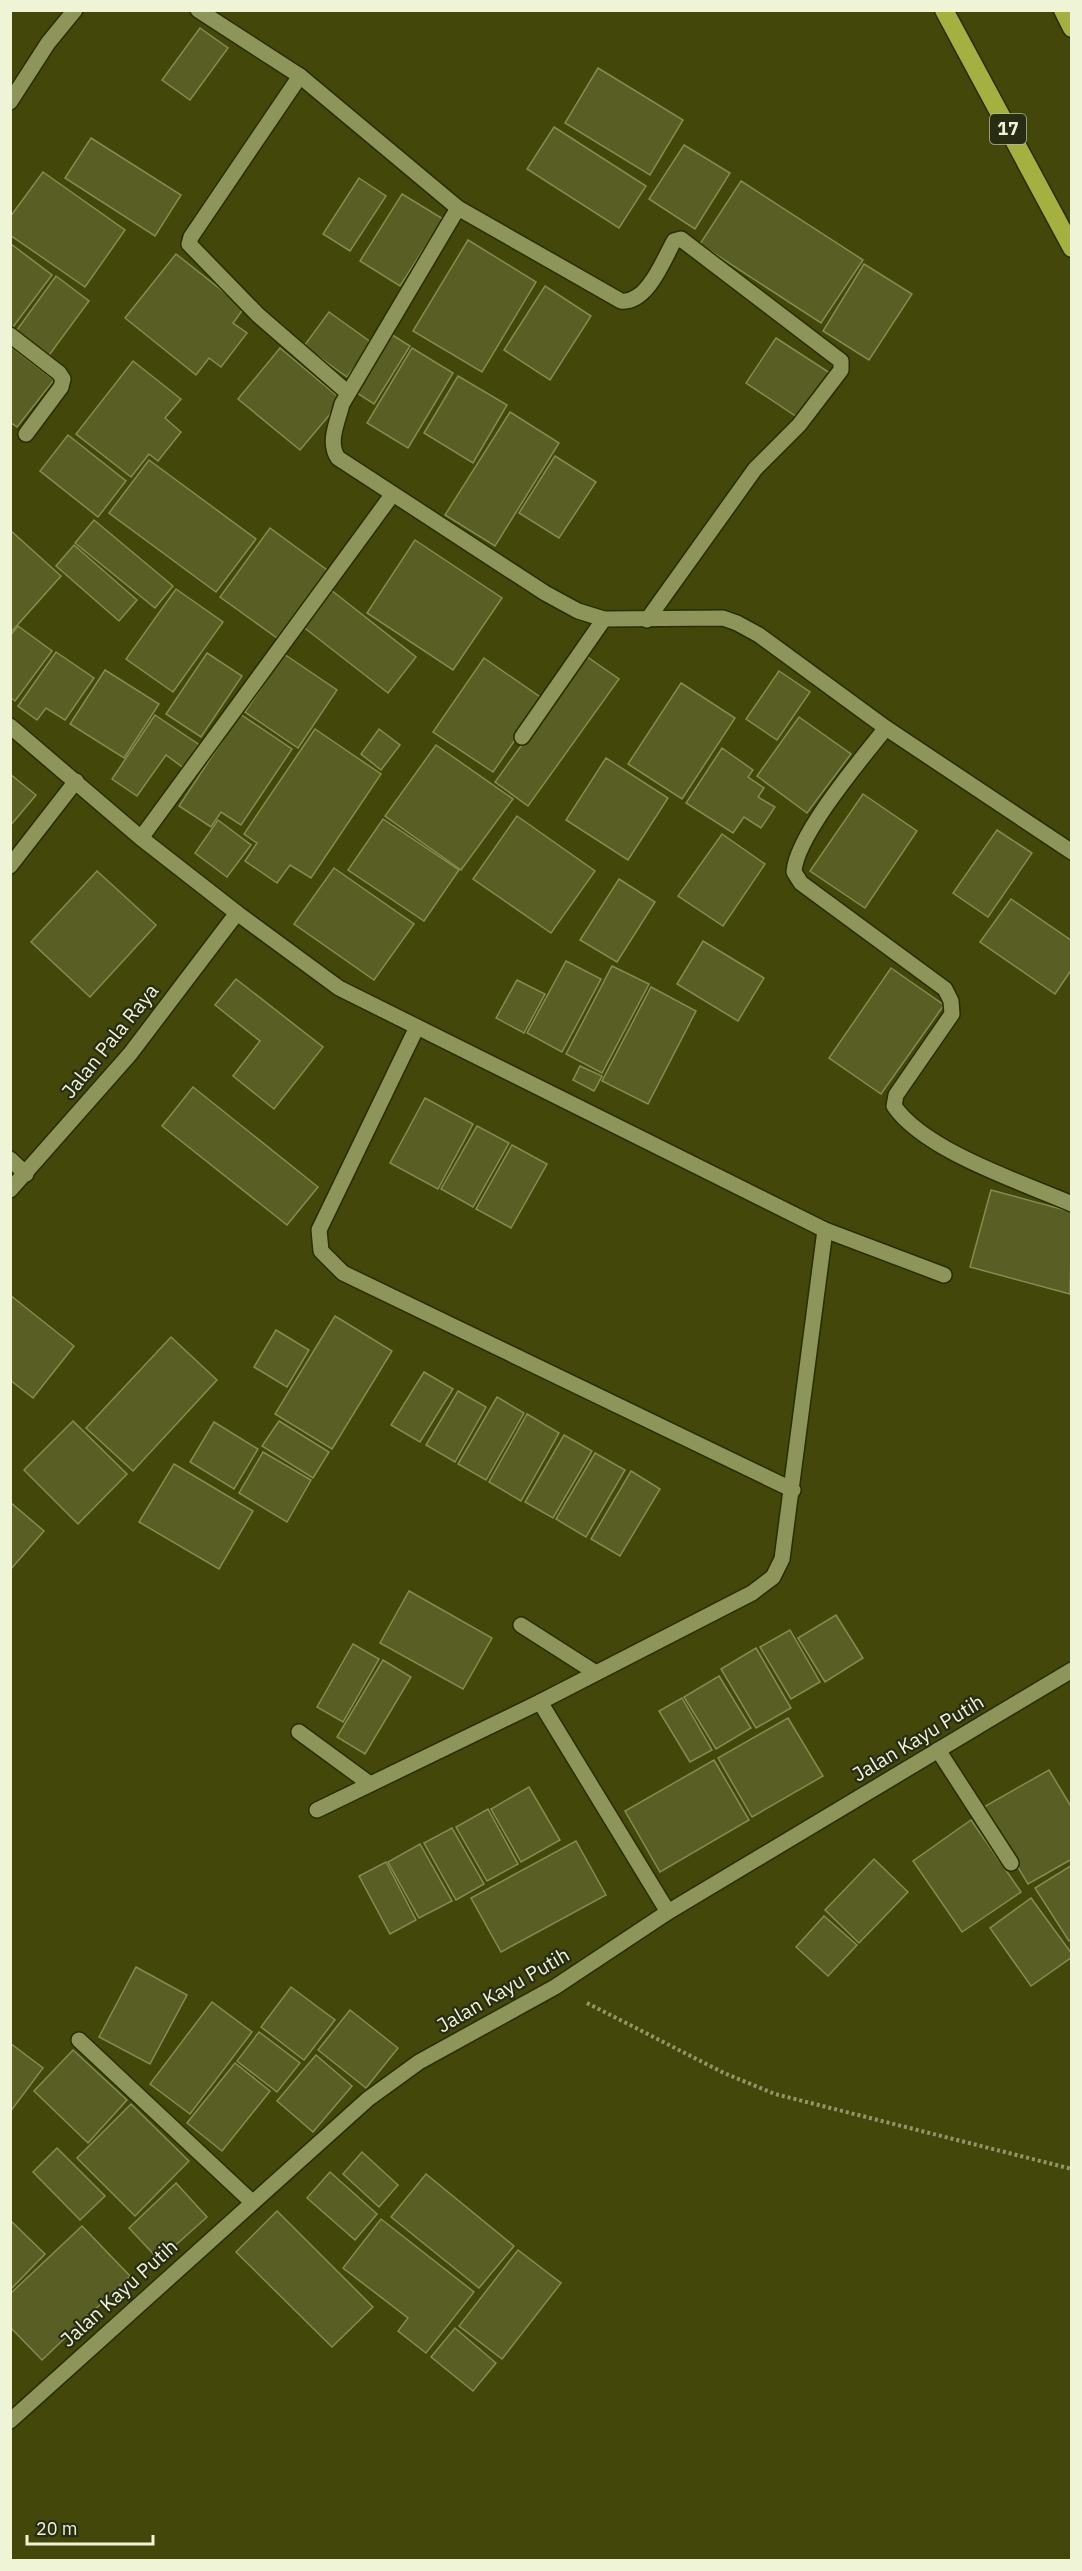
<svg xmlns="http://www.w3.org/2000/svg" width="1082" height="2571" font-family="'IBM Plex Sans',sans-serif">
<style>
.building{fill:#585e24;stroke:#858c52;stroke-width:1.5}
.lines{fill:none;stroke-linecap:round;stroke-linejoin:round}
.service-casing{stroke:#292d00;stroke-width:18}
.minor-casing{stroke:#292d00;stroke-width:18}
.tertiary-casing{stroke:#292d00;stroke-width:18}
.motorway-casing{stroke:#292d00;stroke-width:21}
.path{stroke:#929768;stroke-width:4;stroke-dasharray:3 3;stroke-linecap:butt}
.service{stroke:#8d955b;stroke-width:15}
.minor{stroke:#8d955b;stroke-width:15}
.tertiary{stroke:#8d955b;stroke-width:15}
.motorway{stroke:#a4b03f;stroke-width:18}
.labels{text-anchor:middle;stroke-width:4.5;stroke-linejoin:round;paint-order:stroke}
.shield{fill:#292c14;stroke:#b4b89c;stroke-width:1.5}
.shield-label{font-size:18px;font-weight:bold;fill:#eff4d6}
.street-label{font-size:20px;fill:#eff4d6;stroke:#292c14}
</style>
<rect width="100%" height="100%" fill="#43480a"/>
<g class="building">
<polygon points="200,28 228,48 190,100 162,80"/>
<polygon points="598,68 683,120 650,175 565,123"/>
<polygon points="554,127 646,186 619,228 527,169"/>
<polygon points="91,138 181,195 155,236 65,178"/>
<polygon points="684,145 730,173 695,229 649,199"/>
<polygon points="43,172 125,230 85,287 10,235 10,217"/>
<polygon points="359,178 386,196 350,251 323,234"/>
<polygon points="741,181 863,260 821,323 700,244"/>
<polygon points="402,194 443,219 400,286 360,261"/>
<polygon points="468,240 536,282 482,372 413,331"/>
<polygon points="11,244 52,275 10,331 10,245"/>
<polygon points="176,254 244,308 233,323 247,333 221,367 209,358 196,375 125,318"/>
<polygon points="864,264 912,294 869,360 823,331"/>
<polygon points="56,276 89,301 47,358 14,334"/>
<polygon points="545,286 591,316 550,380 504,350"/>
<polygon points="329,312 372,343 347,377 304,346"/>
<polygon points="389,333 410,346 374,404 354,391"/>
<polygon points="776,338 830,373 800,419 746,383"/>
<polygon points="10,346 54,380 17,427 10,422"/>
<polygon points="280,348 342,400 300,450 238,399"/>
<polygon points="412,348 453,373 408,448 367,423"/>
<polygon points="133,361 181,399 165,418 181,432 158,461 149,454 131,477 76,434"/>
<polygon points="458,376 507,405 473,463 424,433"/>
<polygon points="510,412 559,443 495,546 445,515"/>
<polygon points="68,435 126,481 98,517 40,471"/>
<polygon points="555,456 596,482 559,538 519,513"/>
<polygon points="149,460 256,539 216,592 109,513"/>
<polygon points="94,520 173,586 155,608 75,543"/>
<polygon points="270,528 327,570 277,638 220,597"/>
<polygon points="10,530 61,576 12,631 10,630"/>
<polygon points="415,540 502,598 453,670 367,613"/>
<polygon points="74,545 137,600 119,621 56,566"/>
<polygon points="176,589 223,622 173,692 126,659"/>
<polygon points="331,590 416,657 388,693 302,626"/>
<polygon points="18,626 52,651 15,701 10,697 10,636"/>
<polygon points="56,652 94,678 65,720 46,708 37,720 18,706"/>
<polygon points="207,653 242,676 201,737 166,714"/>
<polygon points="284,654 337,690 298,748 245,712"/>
<polygon points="586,656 619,679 528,806 495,782"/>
<polygon points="484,658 543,699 493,772 433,732"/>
<polygon points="105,670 159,704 124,758 70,724"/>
<polygon points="779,671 810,692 777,740 746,719"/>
<polygon points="681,683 735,718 682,799 628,764"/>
<polygon points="240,714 292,749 241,825 221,812 211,827 179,806"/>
<polygon points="155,715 201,746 185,769 166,755 137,796 112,779"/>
<polygon points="799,717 851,754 807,813 757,776"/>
<polygon points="315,729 381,774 311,878 290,865 277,883 245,861 257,843 244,834"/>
<polygon points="379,729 400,745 381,770 361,754"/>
<polygon points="436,745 513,799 461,870 385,816"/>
<polygon points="722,748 753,770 748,777 764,788 758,797 775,807 761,828 744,817 733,833 686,803"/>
<polygon points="606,758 668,798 628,860 566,820"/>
<polygon points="10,774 36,795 10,826"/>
<polygon points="863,794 917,831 865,908 810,871"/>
<polygon points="517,816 595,871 551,933 473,879"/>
<polygon points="383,819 459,870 424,921 348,870"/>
<polygon points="218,820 251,845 227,877 195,853"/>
<polygon points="997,830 1032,853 988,917 953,893"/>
<polygon points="722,834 765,864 723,926 678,896"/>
<polygon points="334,868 414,924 374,980 294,924"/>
<polygon points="97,871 156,925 90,997 31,942"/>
<polygon points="619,879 655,902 617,962 580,940"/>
<polygon points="1011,899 1072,941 1072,969 1055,994 980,942"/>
<polygon points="703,941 764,978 738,1021 677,984"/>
<polygon points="566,961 601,979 562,1052 527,1033"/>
<polygon points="612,966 649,984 602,1073 566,1054"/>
<polygon points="891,968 944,1005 881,1094 829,1058"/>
<polygon points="236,979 323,1047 274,1109 233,1076 260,1041 215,1005"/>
<polygon points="517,980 545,994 524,1033 496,1018"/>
<polygon points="651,987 696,1011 648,1104 602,1081"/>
<polygon points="580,1066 602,1076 594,1091 573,1080"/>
<polygon points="193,1087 318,1187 287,1225 162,1126"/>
<polygon points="425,1098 473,1124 438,1189 390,1163"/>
<polygon points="477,1126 509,1143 473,1207 441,1189"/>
<polygon points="512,1145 547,1164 511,1228 476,1209"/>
<polygon points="991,1190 1072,1212 1070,1294 970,1267"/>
<polygon points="10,1295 74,1346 33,1398 10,1380"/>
<polygon points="335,1316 392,1351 332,1449 275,1414"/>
<polygon points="276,1330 309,1350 287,1387 254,1367"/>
<polygon points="171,1337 217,1380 133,1471 86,1428"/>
<polygon points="424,1372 453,1389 420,1442 391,1425"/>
<polygon points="458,1391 486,1407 455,1462 426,1445"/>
<polygon points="497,1397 524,1413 486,1480 458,1464"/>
<polygon points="527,1414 559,1433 521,1501 489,1482"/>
<polygon points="73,1421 127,1474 78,1524 24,1470"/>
<polygon points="279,1421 329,1452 313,1478 262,1446"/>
<polygon points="214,1422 258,1449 234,1489 190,1462"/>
<polygon points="564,1435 592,1451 553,1518 525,1502"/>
<polygon points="263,1452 311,1480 287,1522 239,1493"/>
<polygon points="595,1453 625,1470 586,1537 556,1519"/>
<polygon points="174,1464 253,1511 219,1569 139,1522"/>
<polygon points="631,1471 660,1489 620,1556 591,1539"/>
<polygon points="10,1502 44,1531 10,1570"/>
<polygon points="409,1591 492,1638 463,1689 380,1643"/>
<polygon points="836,1615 863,1658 825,1682 798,1638"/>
<polygon points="790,1630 820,1682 791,1699 760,1647"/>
<polygon points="353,1644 379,1659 343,1722 317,1707"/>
<polygon points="756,1648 791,1708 756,1728 721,1669"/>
<polygon points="383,1660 411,1677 365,1754 337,1737"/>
<polygon points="719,1676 751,1728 716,1749 684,1697"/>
<polygon points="682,1698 712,1750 690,1762 659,1711"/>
<polygon points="788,1718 823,1776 752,1817 718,1758"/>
<polygon points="714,1760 749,1820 660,1872 625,1811"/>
<polygon points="1049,1770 1072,1808 1072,1859 1028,1884 982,1808"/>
<polygon points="529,1787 560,1840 521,1862 491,1809"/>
<polygon points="488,1809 518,1864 487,1881 456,1827"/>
<polygon points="971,1820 1021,1892 962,1932 913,1861"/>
<polygon points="452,1828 484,1884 456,1900 424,1843"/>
<polygon points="576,1841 606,1895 501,1952 471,1898"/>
<polygon points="420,1844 452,1901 419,1918 388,1862"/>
<polygon points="874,1859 908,1892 859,1943 825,1910"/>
<polygon points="386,1862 416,1920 390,1934 359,1876"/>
<polygon points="1072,1865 1072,1939 1069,1941 1035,1888"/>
<polygon points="1031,1898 1072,1954 1072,1957 1031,1986 990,1928"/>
<polygon points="824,1916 857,1945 828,1976 796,1947"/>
<polygon points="136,1967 187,1995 150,2064 99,2037"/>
<polygon points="291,1987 335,2020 304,2060 261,2027"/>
<polygon points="212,2002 252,2032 190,2114 150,2084"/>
<polygon points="350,2010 398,2048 366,2088 318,2050"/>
<polygon points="259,2032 300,2063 277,2092 237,2061"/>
<polygon points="10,2043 43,2068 10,2112"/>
<polygon points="73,2050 127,2100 88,2143 34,2091"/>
<polygon points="316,2055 352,2086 313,2132 277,2101"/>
<polygon points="235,2063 270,2091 222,2151 187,2123"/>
<polygon points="131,2104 189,2161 135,2216 77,2158"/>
<polygon points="57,2148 105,2196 80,2220 33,2172"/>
<polygon points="362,2152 398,2185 379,2207 343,2174"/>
<polygon points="330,2172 377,2214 355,2240 307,2198"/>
<polygon points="426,2174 514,2246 479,2288 391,2217"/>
<polygon points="176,2183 207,2217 159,2260 129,2228"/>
<polygon points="277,2211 373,2307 332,2347 236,2252"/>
<polygon points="381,2219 474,2292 426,2353 398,2331 408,2318 343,2268"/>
<polygon points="10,2220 45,2254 10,2290"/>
<polygon points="82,2226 130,2276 42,2360 10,2327 10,2294"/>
<polygon points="518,2250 561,2283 502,2359 459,2326"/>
<polygon points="455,2328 496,2363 473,2391 431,2357"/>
</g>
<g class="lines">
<defs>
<polyline id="service" points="938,1750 1011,1863"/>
<g id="minor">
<path d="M198,10L300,76L458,208L621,301C647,304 663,261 674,241L681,239L841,361V370L799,425L755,469L647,620"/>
<polyline points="300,76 191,237 189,244 258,315 348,393"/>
<polyline points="10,102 48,43 75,10"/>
<path d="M458,208L342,404C338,421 327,442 338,458L545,593L578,611L604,619L723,618L737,623L759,635L886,728L1072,852"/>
<polyline points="10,335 59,373 63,379 61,387 26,434"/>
<path d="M886,728C862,758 796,836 794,872L801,883L945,989L951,1001L952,1014L896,1095L894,1106C925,1151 1021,1182 1072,1204"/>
<polyline points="522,737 604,619"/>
<polyline points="141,838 392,495"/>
<polyline points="10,866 76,781"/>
<polyline points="237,913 339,988 825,1230 944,1275"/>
<polyline points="417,1027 319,1230 321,1251 343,1273 793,1490"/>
<polyline points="10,1159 26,1174"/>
<polyline points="521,1625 596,1673"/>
<polyline points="540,1702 668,1912"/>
<polyline points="299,1732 370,1784"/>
<polyline points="317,1810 540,1702 752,1593 773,1577 782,1559 825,1230"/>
<polyline points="79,2040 252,2202"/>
</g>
<g id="tertiary">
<polyline points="10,726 141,838 237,913 130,1054 10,1190"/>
<polyline points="10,2421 368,2099 419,2062 555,1987 668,1912 1072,1670"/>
</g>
<g id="motorway">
<polyline points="944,10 1072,248"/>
<polyline points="1063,10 1072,28"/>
</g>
</defs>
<use href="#service" class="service-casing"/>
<use href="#minor" class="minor-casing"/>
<use href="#tertiary" class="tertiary-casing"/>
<use href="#motorway" class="motorway-casing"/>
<polyline class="path" points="587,2003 724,2073 775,2094 1072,2169"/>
<use href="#service" class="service"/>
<use href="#minor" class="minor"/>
<use href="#tertiary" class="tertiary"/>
<use href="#motorway" class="motorway"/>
</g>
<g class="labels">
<rect class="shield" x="990" y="114" width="36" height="30" rx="4.5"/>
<g class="shield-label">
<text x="1008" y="135">17</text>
</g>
<g class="street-label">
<text transform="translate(110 1041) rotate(-51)" y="7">Jalan Pala Raya</text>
<text transform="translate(918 1738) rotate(-31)" y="7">Jalan Kayu Putih</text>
<text transform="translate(503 1990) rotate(-30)" y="7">Jalan Kayu Putih</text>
<text transform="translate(119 2293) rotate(-42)" y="7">Jalan Kayu Putih</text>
</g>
</g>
<rect width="1082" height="2571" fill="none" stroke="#eff4d6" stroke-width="24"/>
<path d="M27 2535v9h126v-9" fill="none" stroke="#eff4d6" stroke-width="3"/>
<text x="36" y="2535" font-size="18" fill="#eff4d6" stroke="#292c14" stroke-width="4.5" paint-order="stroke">20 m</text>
</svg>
